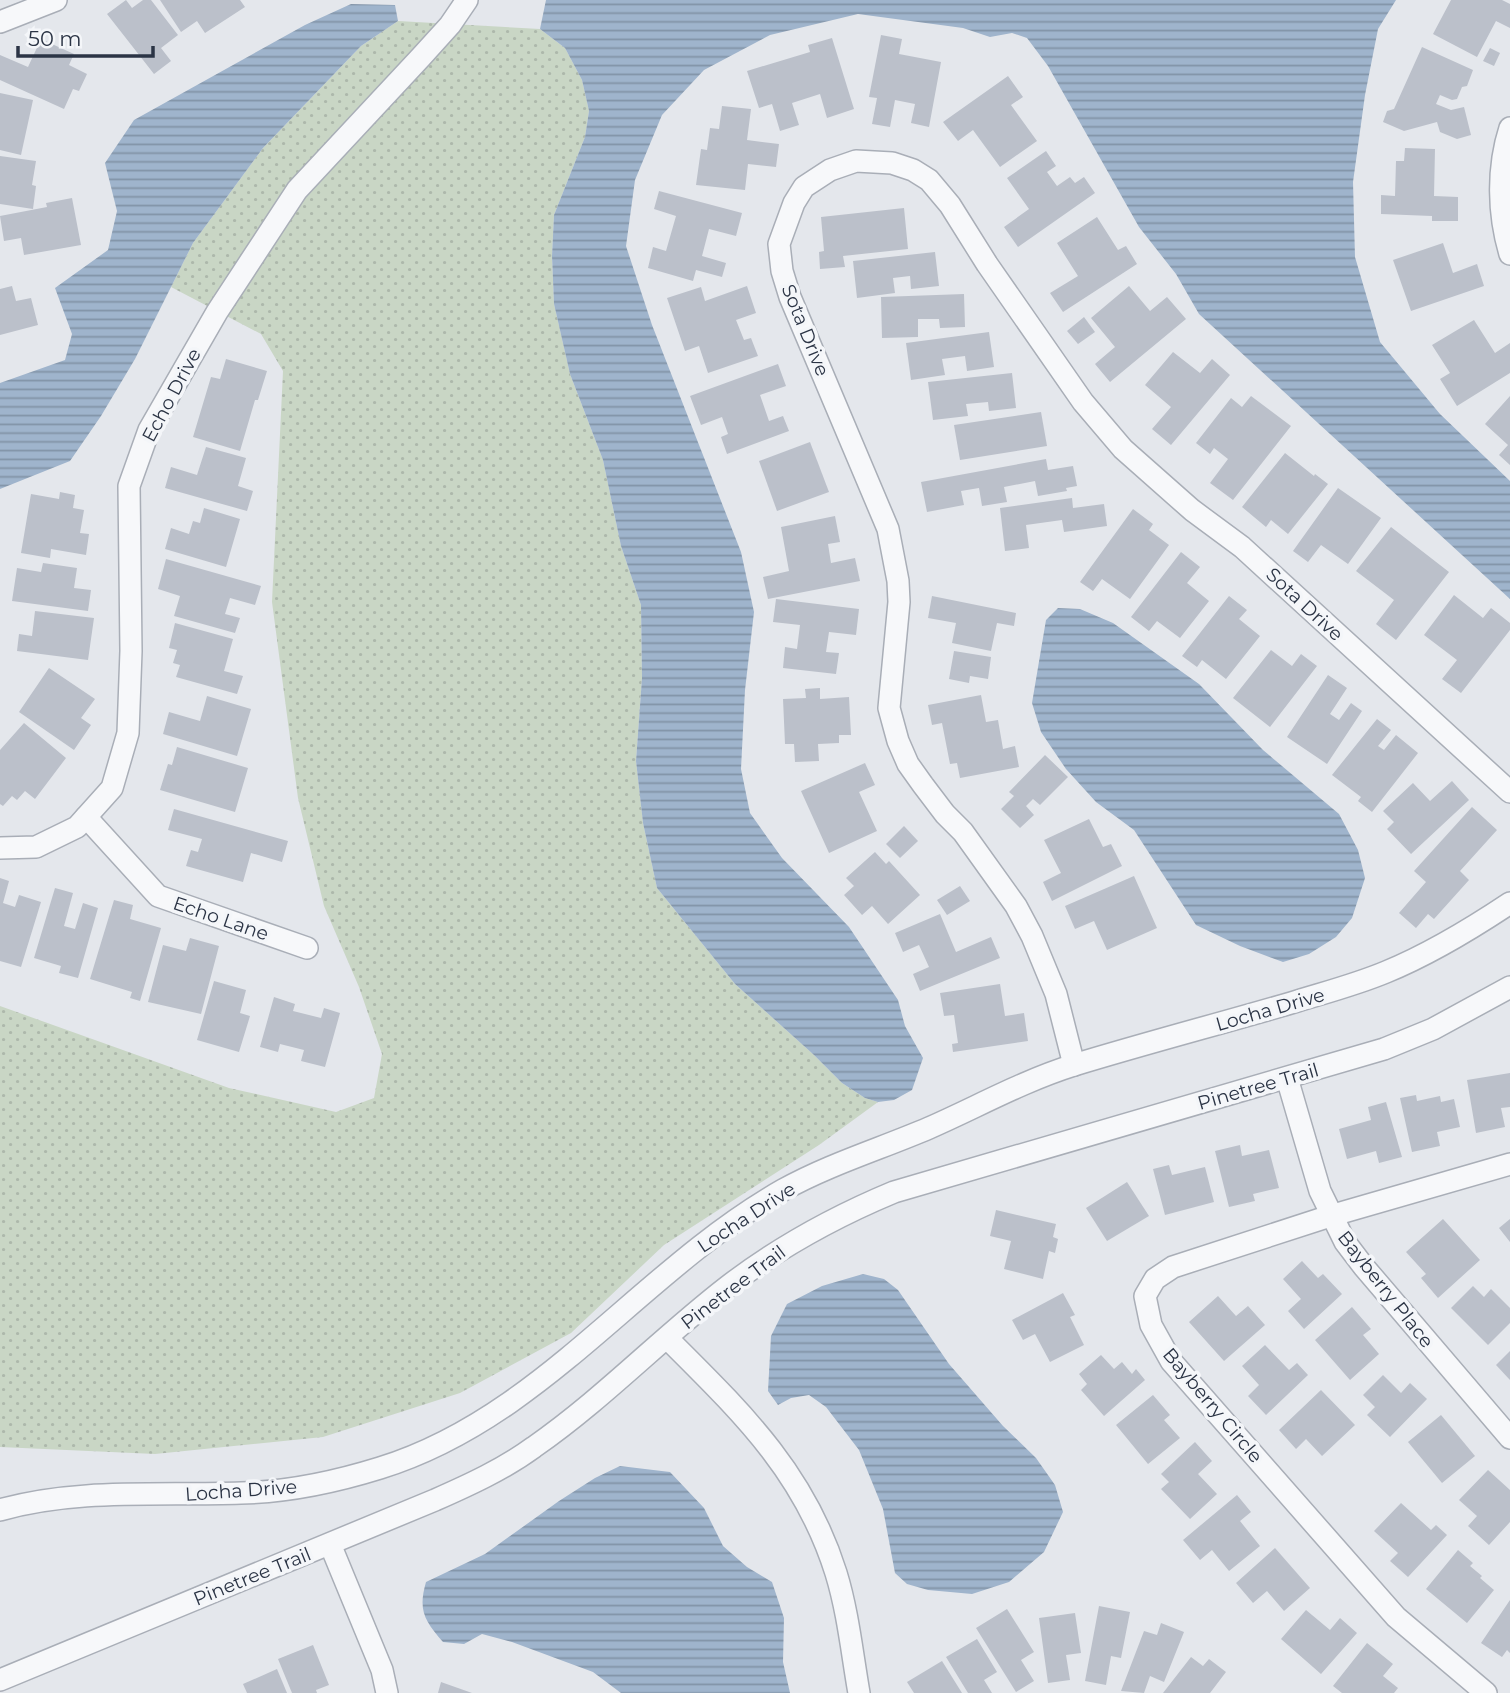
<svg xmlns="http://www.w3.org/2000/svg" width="1510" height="1693" font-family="Montserrat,sans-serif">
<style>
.grass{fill:url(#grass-dots)}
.water{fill:url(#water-rules)}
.building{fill:#bbc0ca}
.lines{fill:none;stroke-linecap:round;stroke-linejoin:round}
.minor-casing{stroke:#a9aeb7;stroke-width:24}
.minor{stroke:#f7f8fa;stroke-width:21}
.labels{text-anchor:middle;stroke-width:7;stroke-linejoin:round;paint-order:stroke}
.street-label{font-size:19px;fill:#2b3445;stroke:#f4f6f9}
</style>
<defs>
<pattern id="grass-dots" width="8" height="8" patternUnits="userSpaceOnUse" patternTransform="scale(1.75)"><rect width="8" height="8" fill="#c9d6c5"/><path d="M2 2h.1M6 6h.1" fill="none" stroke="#adb8ab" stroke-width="1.8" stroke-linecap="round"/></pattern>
<pattern id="water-rules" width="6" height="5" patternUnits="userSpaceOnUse" patternTransform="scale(1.75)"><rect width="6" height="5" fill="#9fb4cc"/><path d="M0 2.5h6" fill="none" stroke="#8293a7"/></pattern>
</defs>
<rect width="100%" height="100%" fill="#e4e7ec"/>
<polygon class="grass" points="398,21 540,29 565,48 582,80 589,111 585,137 554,215 552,256 554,304 570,374 603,460 621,546 641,605 642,678 636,761 643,823 657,888 735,984 814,1055 842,1083 865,1098 878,1102 819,1145 664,1245 571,1333 460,1393 323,1437 155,1454 0,1447 0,1006 229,1088 336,1112 374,1098 382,1054 359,987 324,906 298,798 272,602 283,371 261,334 171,287 193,243 263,148 361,46"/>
<g class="water">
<polygon points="546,0 1396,0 1378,29 1365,95 1353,182 1355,257 1380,342 1440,414 1510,481 1510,599 1199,314 1176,274 1139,227 1048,66 1027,38 1012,33 990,37 963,28 858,14 770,35 704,70 662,115 635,180 626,246 652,325 741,552 754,612 745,690 741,769 750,813 782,858 849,927 898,1000 905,1026 923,1058 912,1090 894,1100 878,1102 865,1098 842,1083 814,1055 735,984 657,888 643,823 636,761 642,678 641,605 621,546 603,460 570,374 554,304 552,256 554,215 585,137 589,111 582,80 565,48 540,29"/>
<polygon points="351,4 395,5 398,21 361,46 263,148 193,243 135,359 101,416 70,461 0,489 0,383 65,360 72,334 55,288 108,250 117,211 105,163 134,120 305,25"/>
<polygon points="1058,608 1080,609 1113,623 1199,684 1263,750 1339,814 1358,850 1365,878 1352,918 1336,937 1309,954 1283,962 1240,946 1196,925 1134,830 1096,802 1066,769 1041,732 1032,703 1046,620"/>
<polygon points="863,1274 884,1279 898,1290 949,1364 1003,1426 1036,1458 1055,1485 1063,1512 1044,1552 1009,1582 972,1594 928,1590 907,1584 895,1573 883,1509 859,1450 826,1407 809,1395 791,1398 778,1405 768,1391 771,1336 787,1304 822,1286"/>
<path d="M620,1466L670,1472L704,1508L723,1546L747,1567L772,1582L784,1618L783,1662L790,1693H621L593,1672L512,1642L482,1634L464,1644L443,1642C424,1620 418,1610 426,1582L485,1554L559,1501L595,1478Z"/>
</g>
<g class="building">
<polygon points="126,0 132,8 143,0 151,0 178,35 161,48 171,61 154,74 107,14"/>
<polygon points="160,0 240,0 245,7 205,33 197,21 181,32"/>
<polygon points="1451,0 1502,0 1510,4 1510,28 1496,21 1477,57 1433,34"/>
<polygon points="881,35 902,39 899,54 941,62 929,127 911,123 915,104 895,100 890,127 872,124 877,98 869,97"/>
<polygon points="832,38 854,109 827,118 820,94 792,103 799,125 780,131 772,104 759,108 747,71 810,52 808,45"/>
<polygon points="41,39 74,54 69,65 87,74 79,91 73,89 64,109 0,80 0,55 28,67"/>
<polygon points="1422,47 1473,70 1467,86 1462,87 1457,99 1452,100 1440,95 1436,104 1451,110 1464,107 1471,135 1457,139 1440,132 1437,122 1404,131 1383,122 1387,111 1394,109"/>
<polygon points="1490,48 1500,53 1494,66 1483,61"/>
<polygon points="1008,76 1023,97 1011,105 1037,141 1000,167 973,130 958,141 943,122"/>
<polygon points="0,93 33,100 21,155 0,150"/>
<polygon points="722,106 751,109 747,140 779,144 776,167 748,164 745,190 696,185 701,149 707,150 710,128 719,129"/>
<polygon points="1405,148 1435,149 1434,196 1458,197 1458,221 1432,221 1432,216 1381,214 1381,195 1395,196 1396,161 1404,161"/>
<polygon points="1046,151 1056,166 1047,172 1057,186 1070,177 1075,183 1084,177 1095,193 1018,247 1004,227 1029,209 1007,178"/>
<polygon points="0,156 36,161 32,185 36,186 33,209 0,204"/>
<polygon points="659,191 742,213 736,236 709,229 702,256 726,263 722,277 696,270 693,281 648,268 653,247 666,251 676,216 654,209"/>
<polygon points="72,198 81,245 24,255 21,238 4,241 0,216 47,207 46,203"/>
<polygon points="904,208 908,249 843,256 845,267 820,269 819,252 824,251 821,217"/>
<polygon points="1097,217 1118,250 1126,246 1137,264 1063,312 1050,293 1078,276 1057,243"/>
<polygon points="1443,243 1453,273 1477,264 1484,286 1411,311 1393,260"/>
<polygon points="935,252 939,286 911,289 910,276 893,278 895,293 857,298 853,261"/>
<polygon points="12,286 16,301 31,298 38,325 0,335 0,289"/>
<polygon points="747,286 756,313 736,320 744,340 751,338 758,356 708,373 699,346 685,351 667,298 701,287 705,301"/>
<polygon points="1129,286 1150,311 1167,297 1186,319 1110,382 1095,364 1115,347 1091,318"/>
<polygon points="964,294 965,327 940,328 939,319 918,319 918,337 882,338 881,297"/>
<polygon points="1084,317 1095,332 1078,344 1067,331"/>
<polygon points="1474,320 1495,353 1510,343 1510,373 1457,406 1440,379 1450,373 1432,345"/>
<polygon points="989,332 994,367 967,371 965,356 942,359 945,375 911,380 906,343"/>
<polygon points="1173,352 1200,373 1212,359 1230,375 1171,445 1152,429 1171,407 1145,385"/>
<polygon points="226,359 267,371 258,400 255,400 240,451 193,437 211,377 220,379"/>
<polygon points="778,364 786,386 760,395 769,421 783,416 789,431 727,454 721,437 728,434 722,417 701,425 690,396"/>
<polygon points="1012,373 1016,408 989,411 988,402 966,404 968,416 933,420 928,382"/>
<polygon points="1251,396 1291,426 1233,500 1210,483 1228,459 1214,448 1210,454 1196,443 1231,398 1242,407"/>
<polygon points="1510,396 1510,465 1499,455 1508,445 1485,424"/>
<polygon points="1041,412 1047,446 960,460 954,425"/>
<polygon points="810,442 829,492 777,511 759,461"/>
<polygon points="206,447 246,458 238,486 253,491 247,511 165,488 171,467 197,475"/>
<polygon points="1285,453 1314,476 1315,474 1328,484 1288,534 1271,520 1266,527 1242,507"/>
<polygon points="1046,459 1048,470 1073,466 1077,486 1066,488 1067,491 1038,496 1035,481 1004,487 1007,502 982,506 979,488 961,491 964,505 927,512 921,482"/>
<polygon points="1338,488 1381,518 1348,564 1321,545 1308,562 1293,551"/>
<polygon points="60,492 75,495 73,508 84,510 80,533 89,534 86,555 51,549 50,558 21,553 31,494 59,499"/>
<polygon points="1072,498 1073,508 1104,504 1107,526 1064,532 1062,520 1026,525 1029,548 1005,551 1000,508"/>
<polygon points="204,508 240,519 226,567 165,549 171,528 189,534 193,521 200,523"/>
<polygon points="1133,509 1153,524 1149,530 1169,545 1130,599 1102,579 1093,591 1080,582"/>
<polygon points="835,516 840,542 828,544 831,563 855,558 860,581 768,599 763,577 789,571 781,527"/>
<polygon points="1391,527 1449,572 1396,640 1376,624 1394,600 1356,571"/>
<polygon points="1181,552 1200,567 1187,583 1209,601 1180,638 1157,621 1149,631 1131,617"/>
<polygon points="166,559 261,586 255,605 230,598 225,614 240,618 235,633 174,616 180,596 158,589"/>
<polygon points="43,563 77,568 74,588 91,590 88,611 12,601 17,568 41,572"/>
<polygon points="1454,595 1483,618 1491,608 1510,623 1510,630 1461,693 1442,679 1457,660 1424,635"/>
<polygon points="932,596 1016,613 1014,626 997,623 991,651 952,643 956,623 928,618"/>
<polygon points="1229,596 1247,610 1239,619 1260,636 1226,679 1202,660 1197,667 1182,656"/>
<polygon points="776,599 859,609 856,635 829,632 826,652 839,653 836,674 783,668 785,647 797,649 800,625 773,622"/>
<polygon points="35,611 94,618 88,660 17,651 19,634 32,636"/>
<polygon points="175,623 233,639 224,671 243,676 237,694 176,677 180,665 173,663 177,650 169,648"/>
<polygon points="1271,650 1292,666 1301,654 1317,666 1270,727 1233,698"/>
<polygon points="954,651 991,657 988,679 970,676 969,683 949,679"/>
<polygon points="49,668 95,699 81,718 91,725 74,750 19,712"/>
<polygon points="1328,675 1347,688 1330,714 1339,720 1351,703 1362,711 1327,764 1287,737"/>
<polygon points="820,688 820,699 849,697 851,735 839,735 839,743 818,744 819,761 795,762 794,744 785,744 783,699 806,698 805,689"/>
<polygon points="981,695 986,722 998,720 1003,749 1015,746 1019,767 960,778 957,763 950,764 942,723 932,725 928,705"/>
<polygon points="207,696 251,709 237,756 163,734 169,712 200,721"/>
<polygon points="1377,719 1391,730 1378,746 1384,750 1396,735 1418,753 1372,812 1358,801 1361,797 1332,775"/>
<polygon points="24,723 66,758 35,799 25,791 17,800 12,796 3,806 0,804 0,750"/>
<polygon points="177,747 248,768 235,812 160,790 168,764 172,765"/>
<polygon points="1045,755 1068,777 1040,805 1033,799 1026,806 1034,815 1020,828 1001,809 1014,796 1009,792"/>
<polygon points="865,763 875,785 859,792 877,831 829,853 801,791"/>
<polygon points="1452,781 1469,800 1411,854 1387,829 1394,822 1383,811 1413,783 1430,801"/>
<polygon points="1472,807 1497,830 1460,871 1469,880 1434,919 1428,914 1416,928 1399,913 1426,882 1414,871"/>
<polygon points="174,809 288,841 282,862 251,853 243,882 186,866 191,850 198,852 202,839 168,830"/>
<polygon points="1089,819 1103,847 1111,844 1122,866 1052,901 1043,882 1061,873 1044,840"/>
<polygon points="904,826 918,841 900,858 886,844"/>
<polygon points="875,852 886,864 889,861 920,895 888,924 872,906 862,915 844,895 854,886 846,878"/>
<polygon points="1134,876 1157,928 1107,950 1094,921 1075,929 1065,906"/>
<polygon points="0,878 9,881 3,903 15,907 19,895 41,902 21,967 0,961"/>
<polygon points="960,886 970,901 947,915 937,900"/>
<polygon points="55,888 73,893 64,926 75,929 83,903 98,908 78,978 59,973 61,966 34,958"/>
<polygon points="114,900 133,905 130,919 161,928 140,1001 130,998 132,992 90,979"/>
<polygon points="940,914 956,952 991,937 1000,958 920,991 913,974 929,967 919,945 903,952 895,933"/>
<polygon points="190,938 219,946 201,1014 148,1002 163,945 186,951"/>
<polygon points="214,981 246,990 240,1013 250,1016 239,1052 197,1040"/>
<polygon points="1000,984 1005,1016 1024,1013 1028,1041 953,1052 952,1044 958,1043 954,1015 944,1016 940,993"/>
<polygon points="274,997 295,1004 293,1011 321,1018 324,1008 340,1013 325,1067 301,1061 304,1050 280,1044 278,1052 260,1047"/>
<polygon points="1510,1073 1510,1107 1501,1108 1505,1127 1476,1133 1467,1080"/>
<polygon points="1416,1095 1417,1101 1440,1096 1441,1102 1454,1099 1460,1127 1437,1132 1440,1146 1412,1152 1400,1098"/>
<polygon points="1386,1102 1402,1157 1379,1163 1376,1151 1347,1159 1339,1129 1371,1120 1368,1107"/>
<polygon points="1240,1145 1242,1156 1269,1150 1279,1188 1253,1194 1255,1201 1229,1207 1215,1151"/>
<polygon points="1169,1165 1172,1175 1205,1167 1214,1202 1165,1215 1153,1169"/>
<polygon points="1127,1182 1149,1216 1107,1241 1086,1208"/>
<polygon points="996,1210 1056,1224 1053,1237 1058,1239 1055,1253 1049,1251 1043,1279 1004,1269 1011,1241 990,1236"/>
<polygon points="1443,1219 1480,1260 1438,1298 1421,1278 1426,1274 1406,1252"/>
<polygon points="1510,1219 1510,1242 1499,1228"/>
<polygon points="1302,1261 1318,1278 1323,1274 1342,1294 1304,1329 1288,1311 1301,1299 1283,1279"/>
<polygon points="1473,1286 1484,1297 1491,1289 1510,1308 1510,1323 1488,1345 1451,1308"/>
<polygon points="1063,1293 1075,1315 1070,1317 1084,1345 1050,1362 1035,1334 1023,1340 1012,1320"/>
<polygon points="1218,1296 1236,1316 1248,1306 1265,1325 1224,1361 1189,1322"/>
<polygon points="1352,1307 1371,1329 1363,1335 1379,1354 1350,1380 1315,1340"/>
<polygon points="1265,1345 1289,1370 1297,1363 1308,1375 1266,1415 1248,1396 1259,1385 1242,1366"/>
<polygon points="1510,1351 1510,1380 1496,1365"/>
<polygon points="1101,1355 1114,1369 1122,1362 1132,1374 1136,1369 1145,1380 1104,1416 1081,1390 1087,1384 1079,1374"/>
<polygon points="1383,1375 1401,1393 1410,1383 1427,1399 1390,1437 1367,1415 1375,1407 1363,1395"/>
<polygon points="1321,1390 1355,1425 1322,1456 1306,1439 1296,1449 1279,1430"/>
<polygon points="1153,1395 1170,1415 1164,1420 1180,1438 1148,1464 1116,1425"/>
<polygon points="1441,1415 1475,1456 1442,1483 1408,1442"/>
<polygon points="1195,1442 1212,1461 1198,1474 1217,1494 1190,1519 1161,1489 1169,1482 1161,1474"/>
<polygon points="1488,1470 1510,1490 1510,1522 1489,1545 1468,1526 1477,1516 1459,1500"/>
<polygon points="1237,1495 1251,1512 1240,1521 1260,1546 1229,1571 1212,1550 1200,1560 1183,1540"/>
<polygon points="1401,1503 1431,1530 1436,1525 1447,1535 1408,1577 1390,1561 1398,1553 1374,1531"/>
<polygon points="1275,1548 1310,1588 1284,1611 1267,1591 1253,1603 1236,1583"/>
<polygon points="1458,1550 1473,1563 1470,1566 1482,1576 1480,1578 1494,1590 1467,1623 1426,1589"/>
<polygon points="1510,1600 1510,1653 1507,1650 1502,1657 1481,1643"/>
<polygon points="1099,1606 1130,1612 1121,1658 1111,1656 1106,1685 1085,1681"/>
<polygon points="1007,1609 1034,1652 1021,1660 1034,1681 1016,1692 976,1628"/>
<polygon points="1306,1610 1330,1630 1340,1618 1357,1633 1321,1674 1281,1639"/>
<polygon points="1075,1613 1081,1653 1066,1655 1070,1680 1048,1683 1039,1618"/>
<polygon points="1161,1623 1184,1632 1164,1682 1150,1676 1144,1693 1121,1691 1144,1631 1157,1635"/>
<polygon points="977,1639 997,1672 984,1680 992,1693 968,1693 946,1657"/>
<polygon points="1367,1643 1393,1664 1383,1676 1398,1688 1394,1693 1342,1693 1333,1686"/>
<polygon points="313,1645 329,1685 316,1690 317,1693 292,1693 278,1659"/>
<polygon points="1191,1657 1203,1666 1209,1659 1226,1672 1210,1693 1163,1693"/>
<polygon points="942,1661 962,1693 914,1693 907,1682"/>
<polygon points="277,1669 287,1693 247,1693 243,1684"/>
<polygon points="441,1682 472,1693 438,1693"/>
</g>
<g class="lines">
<defs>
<g id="minor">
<polyline points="0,22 56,0"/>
<path d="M1510,128C1497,168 1498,214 1510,254"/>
<polyline points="86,817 158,896 307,948"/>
<polyline points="0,848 36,847 77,827 112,788 128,733 131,651 129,486 149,430 217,312 297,190 421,57 450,25 467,0"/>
<polyline points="1074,1065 1056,994 1032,936 1016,906 963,832 945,814 923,785 908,764 898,741 889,708 899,602 898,581 888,529 790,297 782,271 779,244 794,203 804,187 830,170 856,161 892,163 913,170 929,180 950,205 987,264 1083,402 1123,449 1192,510 1242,547 1510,792"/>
<polyline points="1287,1078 1320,1191 1345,1242 1364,1267 1510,1438"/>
<path d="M667,1338C740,1411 804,1471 836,1573C848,1612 852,1653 859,1693"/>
<path d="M0,1510C77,1488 161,1496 241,1493C288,1492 335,1482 380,1468C542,1418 640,1271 783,1190C830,1164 880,1149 929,1128C977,1107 1023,1081 1074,1065C1146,1043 1219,1024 1291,1003C1323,993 1355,985 1386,972C1430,954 1471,929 1510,903"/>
<polyline points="330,1544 382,1670 387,1693"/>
<path d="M0,1680L435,1500C469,1485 504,1469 534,1447C603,1399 661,1338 727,1287C779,1247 834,1217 894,1192L1384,1049L1433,1029L1510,987"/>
<polyline points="1486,1693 1396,1617 1171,1361 1151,1325 1145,1296 1155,1279 1173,1267 1330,1216 1510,1164"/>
</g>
</defs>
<use href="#minor" class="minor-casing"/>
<use href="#minor" class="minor"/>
</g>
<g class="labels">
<g class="street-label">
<text transform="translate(806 330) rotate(68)" y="7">Sota Drive</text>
<text transform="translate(171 395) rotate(-62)" y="7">Echo Drive</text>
<text transform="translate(1305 604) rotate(43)" y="7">Sota Drive</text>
<text transform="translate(221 918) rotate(19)" y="7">Echo Lane</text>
<text transform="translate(1270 1009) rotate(-16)" y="7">Locha Drive</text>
<text transform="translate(1258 1086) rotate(-16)" y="7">Pinetree Trail</text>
<text transform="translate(746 1217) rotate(-33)" y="7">Locha Drive</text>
<text transform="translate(733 1287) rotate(-37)" y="7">Pinetree Trail</text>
<text transform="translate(1386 1289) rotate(52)" y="7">Bayberry Place</text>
<text transform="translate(1213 1405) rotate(50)" y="7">Bayberry Circle</text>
<text transform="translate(241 1490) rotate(-4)" y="7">Locha Drive</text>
<text transform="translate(252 1576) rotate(-22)" y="7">Pinetree Trail</text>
</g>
</g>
<path d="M18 46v10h135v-10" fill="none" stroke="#2b3445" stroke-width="3.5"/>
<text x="28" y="46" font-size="21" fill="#2b3445" stroke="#f4f6f9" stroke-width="5" paint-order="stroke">50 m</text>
</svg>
